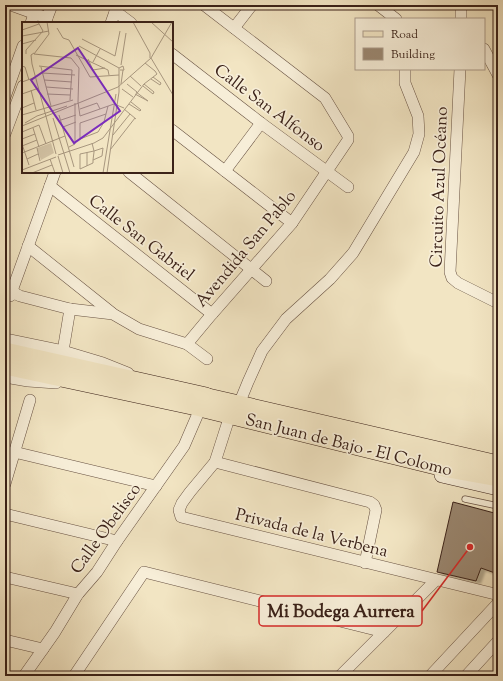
<svg xmlns="http://www.w3.org/2000/svg" width="503" height="681" font-family="'Sorts Mill Goudy',serif">
<style>
.building{fill:#9a8771;stroke:#3a2118;filter:url(#shadow)}
.lines{fill:none;stroke-linecap:round;stroke-linejoin:round}
.service-casing{stroke:#685243;stroke-width:7}
.minor-casing{stroke:#685243;stroke-width:12}
.secondary-casing{stroke:#3a2118;stroke-width:16}
.primary-casing{stroke:#3a2118;stroke-width:18}
.service{stroke:#f7eed8;stroke-width:5.5}
.minor{stroke:#f7eed8;stroke-width:11}
.secondary{stroke:#f7eed8;stroke-width:15}
.primary{stroke:#f2e5c3;stroke-width:17}
.labels{text-anchor:middle;stroke-width:3.5;stroke-linejoin:round;paint-order:stroke}
.street-label{font-size:17px;fill:#3a2118;stroke:#f7eed8}
.inset-road{fill:none;stroke:#a8977f;stroke-width:1}
.view{fill:#7b2cbf;fill-opacity:0.15;stroke:#7b2cbf;stroke-width:2}
.inset-edge{fill:none;stroke:#3a2118;stroke-width:2}
.leader{fill:none;stroke:#d62828;stroke-width:1.5}
.callout-dot{fill:#d62828;stroke:#f7eed8;stroke-width:1.5}
.callout{fill:#f7eed8;stroke:#d62828;stroke-width:1.5}
.callout-label{font-size:18px;text-anchor:middle;font-weight:bold;fill:#3a2118}
</style>
<defs>
<filter id="shadow"><feDropShadow dx="4.5" dy="2.5" stdDeviation="1" flood-color="#0004"/></filter>
</defs>
<rect width="100%" height="100%" fill="#f2e5c3"/>
<filter id="stains"><feTurbulence type="fractalNoise" baseFrequency=".005" numOctaves="4"/><feColorMatrix values="0 0 0 0 .2 0 0 0 0 .09 0 0 0 0 .02 0 0 0 .5 -.17"/></filter>
<radialGradient id="worn" r=".72"><stop offset=".6" stop-color="#630" stop-opacity="0"/><stop offset="1" stop-color="#630" stop-opacity=".3"/></radialGradient>
<polygon class="building" points="453,502 498,514 498,540 494,555 498,556 498,563 495,573 481,568 476,581 437,572"/>
<g class="lines">
<defs>
<polyline id="service" points="465,499 498,506"/>
<g id="minor">
<polyline points="11,5 47,18"/>
<polyline points="378,5 396,19"/>
<polyline points="461,5 461,19"/>
<polyline points="115,11 131,23"/>
<polyline points="31,23 37,5"/>
<polyline points="45,23 52,5"/>
<polyline points="111,23 117,6"/>
<polyline points="234,28 252,5"/>
<polyline points="484,49 498,75"/>
<polyline points="172,54 261,123 348,187"/>
<polyline points="460,69 450,272 452,278 458,283 498,303"/>
<polyline points="5,97 23,46"/>
<polyline points="172,130 292,223"/>
<polyline points="5,134 23,86"/>
<polyline points="225,171 261,123"/>
<polyline points="129,172 266,281"/>
<polyline points="50,186 212,314"/>
<polyline points="28,246 112,313"/>
<polyline points="14,293 20,296 70,309 113,314 139,329 187,344 207,359"/>
<polyline points="14,293 13,288 55,172"/>
<polyline points="5,296 10,296 14,293"/>
<polyline points="5,339 63,351 103,363 128,373"/>
<polyline points="187,344 212,314 292,223 348,140 348,136 325,98 204,5"/>
<polyline points="63,351 70,309"/>
<polyline points="5,377 28,381 56,383"/>
<polyline points="239,404 248,382 262,351 286,319 330,279 353,253 414,152 419,134 418,116 405,83 405,69"/>
<polyline points="232,409 215,462 190,492 182,503 179,510 181,517 495,594 498,596"/>
<polyline points="14,452 156,486"/>
<polyline points="215,462 370,502 374,505 376,510 365,563"/>
<polyline points="5,484 30,400"/>
<polyline points="5,514 117,541"/>
<polyline points="5,577 78,594"/>
<polyline points="5,640 43,649"/>
<polyline points="24,676 55,632 78,594 97,572 117,541 184,446 203,402"/>
<polyline points="74,676 144,572 384,632"/>
<polyline points="340,676 436,580"/>
<polyline points="430,676 498,603"/>
<polyline points="466,676 498,641"/>
</g>
<polyline id="secondary" points="442,475 498,488"/>
<g id="primary">
<polyline points="5,351 206,396"/>
<polyline points="5,366 201,408"/>
<polyline points="208,397 498,464"/>
<polyline points="204,409 448,469 498,478"/>
</g>
</defs>
<use href="#service" class="service-casing"/>
<use href="#minor" class="minor-casing"/>
<use href="#secondary" class="secondary-casing"/>
<use href="#primary" class="primary-casing"/>
<use href="#service" class="service"/>
<use href="#minor" class="minor"/>
<use href="#secondary" class="secondary"/>
<use href="#primary" class="primary"/>
</g>
<g class="labels">
<g class="street-label">
<text transform="translate(270 107) rotate(37)" y="6">Calle San Alfonso</text>
<text transform="translate(438 187) rotate(-88)" y="6">Circuito Azul Océano</text>
<text transform="translate(142 237) rotate(38)" y="6">Calle San Gabriel</text>
<text transform="translate(245 248) rotate(-50)" y="6">Avendida San Pablo</text>
<text transform="translate(349 444) rotate(14)" y="6">San Juan de Bajo - El Colomo</text>
<text transform="translate(105 528) rotate(-54)" y="6">Calle Obelisco</text>
<text transform="translate(312 532) rotate(14)" y="6">Privada de la Verbena</text>
</g>
</g>
<g transform="translate(22 22)">
<rect width="151" height="151" fill="#f2e5c3"/>
<path d="M29,121L32,131L19,138L15,126Z" fill="#d3c4a6"/>
<path class="inset-road" d="M25,0L27,12L12,32L49,36L57,46L56,80M111,0L128,31V36M129,0L151,20M35,6L41,16L47,18L68,55L97,53M0,8L17,2M0,14L27,9M60,17L93,34L98,9M0,22L14,18M57,24L97,46M12,31L9,33L10,42L34,132M4,32V28L21,9L16,0M54,33L86,48L87,53M129,36L151,73M66,37L71,48L83,46M71,40L78,27M123,41L133,49M99,43L104,11M0,44L3,45L7,58M17,44L50,48L48,78M19,45L29,84M20,51L53,53M108,54L119,64M129,57L138,63L139,61L131,55M22,58L50,60M0,60L14,55M99,62L101,48M105,62L115,70M121,64L131,72L132,70L122,62M24,65L51,67M100,67L111,75M9,68L14,88M0,72L17,66M25,72L48,73M113,72L126,79L114,70M56,80L58,94L92,82L102,86M107,82L118,89L119,88L109,80M0,86L12,81M58,87L75,81L78,87M102,87L114,97M0,93L51,78M37,93L52,145M31,96L48,151M39,98L54,93M3,101L15,94L45,84M0,104L96,65L129,36L150,0M41,105L54,100M11,106L17,125M0,110L17,103L24,122M91,113L108,92M58,116V101L84,92M0,117L13,112M58,117L76,110L82,100L86,84M70,121L72,129V130L71,138V141L58,147V132L72,129L81,126L80,134L71,138M0,122L7,143M0,124L15,118M47,125L53,122V81M15,126L18,139M88,128L113,96M65,130V144M0,131L43,114M36,133L72,121L81,116L122,62L135,52L133,49M36,134L41,151M5,137L16,132M28,137L33,151M0,148L34,135M10,151L30,143M81,151L94,72M85,151L97,70V46L101,44L102,48H98"/>
<path class="view" d="M56,26L98,89L52,121L9,58Z"/>
<rect width="151" height="151" class="inset-edge"/>
</g>
<path class="leader" d="M470 547L422 611"/>
<circle class="callout-dot" cx="470" cy="547" r="4"/>
<rect class="callout" x="259" y="596" width="163" height="30" rx="4"/>
<g class="callout-label">
<text x="341" y="617">Mi Bodega Aurrera</text>
</g>
<rect width="503" height="681" fill="none" stroke="#f2e5c3" stroke-width="20"/>
<rect x="6" y="6" width="491" height="669" fill="none" stroke="#3a2118" stroke-width="2"/>
<rect x="10" y="10" width="483" height="661" fill="none" stroke="#3a2118"/>
<rect x="355" y="18" width="130" height="52" fill="#f7eed8" stroke="#ab9c8b"/>
<rect x="363" y="31" width="20" height="6" fill="#f2e5c3" stroke="#ab9c8b"/>
<text x="391" y="38" font-size="12" fill="#3a2118">Road</text>
<rect x="363" y="48" width="20" height="12" fill="#9a8771" stroke="#ab9c8b"/>
<text x="391" y="58" font-size="12" fill="#3a2118">Building</text>
<rect width="100%" height="100%" filter="url(#stains)"/>
<rect width="100%" height="100%" fill="url(#worn)"/>
</svg>
